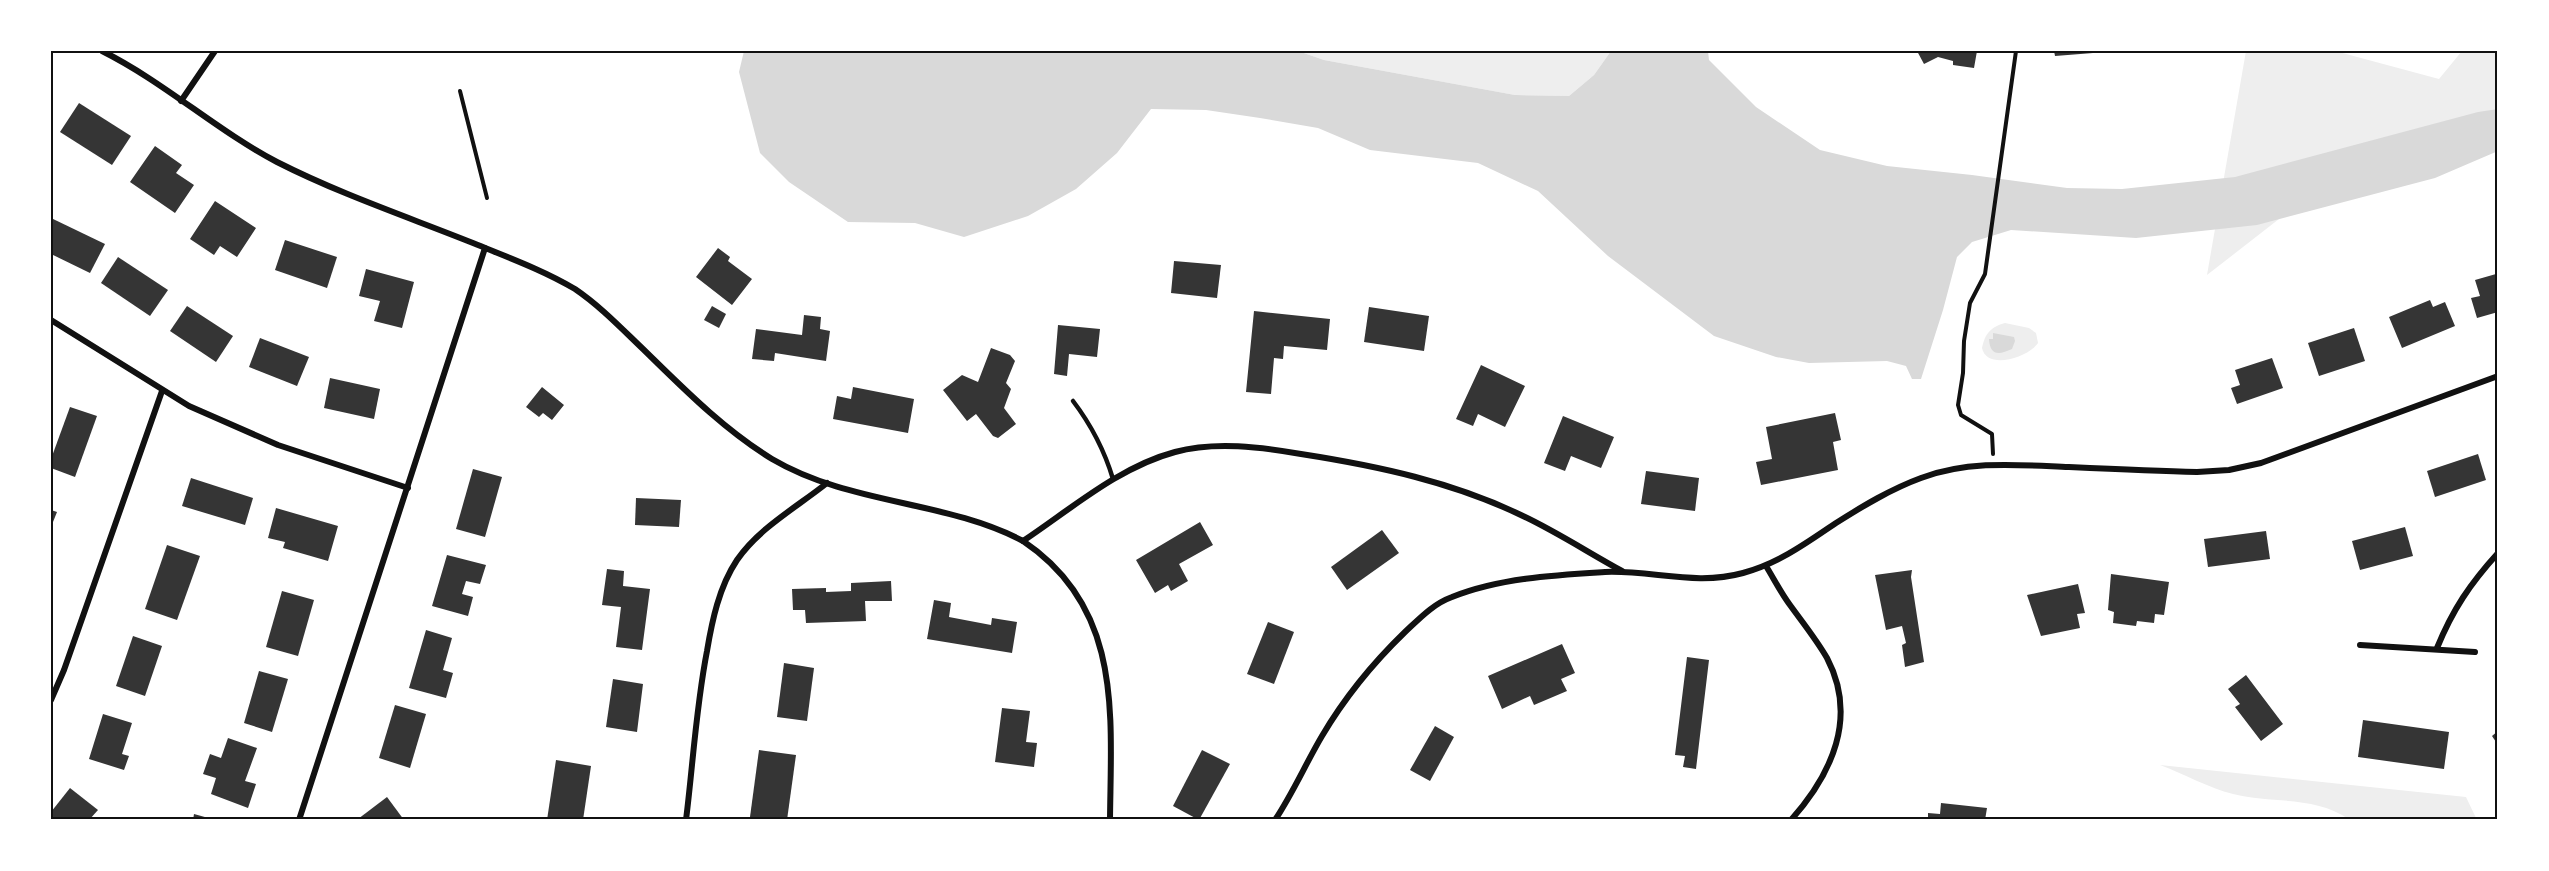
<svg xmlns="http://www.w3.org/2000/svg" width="2549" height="871" font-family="Rubik,sans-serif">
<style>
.green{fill:#eee}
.water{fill:#d9d9d9}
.building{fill:#353535}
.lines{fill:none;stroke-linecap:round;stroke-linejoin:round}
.path{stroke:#111;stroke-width:4}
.service{stroke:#111;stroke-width:4.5}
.minor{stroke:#111;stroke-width:6}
.neatline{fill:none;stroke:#111;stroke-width:2}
</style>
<rect width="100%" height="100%" fill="#fff"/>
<g class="green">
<polygon points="1298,51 1611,51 1594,75 1569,96 1515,95 1324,60"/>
<polygon points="2246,51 2335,51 2439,79 2462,51 2498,51 2498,143 2310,195 2207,275"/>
<path d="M2005,323L2029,328L2036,333L2038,343C2029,357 1987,371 1982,348C1985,333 1991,327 2005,323Z"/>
<path d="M2160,765L2466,797L2477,820H2350C2315,795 2273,804 2233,794C2209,788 2184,774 2160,765Z"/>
</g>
<g class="water">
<polygon points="744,51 1298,51 1324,60 1515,95 1569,96 1594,75 1611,51 1708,51 1709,60 1756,107 1820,150 1887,166 1972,175 2067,188 2122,189 2235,177 2478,112 2498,109 2498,151 2435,178 2257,225 2136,238 2011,230 1972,242 1957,257 1943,310 1921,379 1912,379 1906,366 1887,361 1809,363 1776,357 1714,336 1608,256 1538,191 1478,163 1370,150 1318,128 1260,118 1206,110 1151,109 1117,153 1076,189 1028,216 964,237 915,223 848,222 789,182 760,153 739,72"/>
<path d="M1993,333L2014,337L2015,341L2012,349C1999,355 1990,356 1989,339H1993Z"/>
</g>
<g class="building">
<polygon points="1917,51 1977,51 1974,68 1953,65 1953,61 1938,57 1924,64"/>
<polygon points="2054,51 2093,51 2093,53 2055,56"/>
<polygon points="79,103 131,136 112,165 60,132"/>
<polygon points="155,146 182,165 176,173 194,185 175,213 130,182"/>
<polygon points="215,201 256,228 237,257 220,246 214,255 190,239"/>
<polygon points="51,218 105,244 90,273 51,254"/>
<polygon points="285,240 337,257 327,288 275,270"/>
<polygon points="718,248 730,257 728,261 752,279 732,305 696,277"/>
<polygon points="118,257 168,290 150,316 101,283"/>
<polygon points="1174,261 1221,265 1217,298 1171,293"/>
<polygon points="366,269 414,282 402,328 374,321 380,301 359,296"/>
<polygon points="2496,274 2498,312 2477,318 2471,298 2480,296 2475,280"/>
<polygon points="2430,300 2433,307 2445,302 2455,326 2402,348 2389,317"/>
<polygon points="187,306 233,336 216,362 170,331"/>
<polygon points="712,306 726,314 719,328 704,320"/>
<polygon points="1369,307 1429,316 1424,351 1364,342"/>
<polygon points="1254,311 1330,319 1327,350 1284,346 1283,359 1274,358 1271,394 1246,392"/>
<polygon points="804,315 821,317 820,329 830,331 826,361 775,353 774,361 752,359 756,329 802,335"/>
<polygon points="1058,325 1100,329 1097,357 1069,354 1067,376 1054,374"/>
<polygon points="2354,328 2365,361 2319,376 2308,343"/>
<polygon points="260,338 309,357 297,386 249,367"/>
<polygon points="991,348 1010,355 1015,361 1006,383 1011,389 1004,408 1016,424 998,438 993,436 976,414 967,421 943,390 962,375 978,382"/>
<polygon points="2272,358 2283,388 2237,404 2231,388 2240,385 2235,370"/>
<polygon points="1481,365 1525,386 1505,427 1478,414 1473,426 1456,419"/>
<polygon points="330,378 380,389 374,419 324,408"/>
<polygon points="542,387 564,405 552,420 543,413 539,417 526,407"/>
<polygon points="853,387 914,399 908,433 833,419 837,396 851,399"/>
<polygon points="70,407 97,416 75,477 51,468 51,459"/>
<polygon points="1835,413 1841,440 1833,442 1838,470 1761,485 1756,462 1772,459 1766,427"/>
<polygon points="1563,416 1614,437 1601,468 1571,456 1565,471 1544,463"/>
<polygon points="2478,454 2486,480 2435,497 2427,471"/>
<polygon points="473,469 502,477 485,537 456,529"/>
<polygon points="1646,471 1699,478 1695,511 1641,504"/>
<polygon points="191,478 253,498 245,525 182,506"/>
<polygon points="636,498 681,500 679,527 635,525"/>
<polygon points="276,508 338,526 328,561 283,548 285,542 268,538"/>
<polygon points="51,510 57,512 51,527"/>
<polygon points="1200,522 1213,545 1179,564 1188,581 1171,591 1168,585 1155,593 1136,560"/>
<polygon points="2405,527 2413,556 2360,570 2352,541"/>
<polygon points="1382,530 1399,553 1347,590 1331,567"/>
<polygon points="2266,531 2270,559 2208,567 2204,539"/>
<polygon points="167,545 200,556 177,620 145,609"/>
<polygon points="447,555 486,565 480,584 466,581 462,594 473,597 468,616 432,606"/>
<polygon points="607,569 624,571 623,586 650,589 642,650 616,647 621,607 602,605"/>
<polygon points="1912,570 1911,577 1924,662 1905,667 1902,645 1906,643 1902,626 1886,630 1875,575"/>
<polygon points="2111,574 2169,582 2164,615 2155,614 2154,623 2137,621 2136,626 2113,623 2114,612 2108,610"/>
<polygon points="891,581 892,601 865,601 866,621 806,623 805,610 793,610 792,589 826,588 826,592 851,591 851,583"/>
<polygon points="2078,584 2085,613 2077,614 2080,628 2041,636 2027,595"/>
<polygon points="282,591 314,600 298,656 266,647"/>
<polygon points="934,600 951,603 949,617 991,625 992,618 1017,622 1012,653 927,639"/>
<polygon points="1268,622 1294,632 1274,684 1247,674"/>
<polygon points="426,630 452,638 443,670 453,673 446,698 409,688"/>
<polygon points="133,636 162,646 145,696 116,686"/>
<polygon points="1562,644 1575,673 1561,679 1567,691 1534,705 1530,696 1502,709 1488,676"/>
<polygon points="1687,657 1709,660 1696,769 1683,767 1685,756 1675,755"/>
<polygon points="784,663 814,668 807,721 777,717"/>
<polygon points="259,671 288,679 272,732 244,723"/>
<polygon points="2246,675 2283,724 2261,741 2235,707 2240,704 2228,689"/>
<polygon points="613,679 643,684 637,732 606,727"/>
<polygon points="395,705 426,714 410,768 379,758"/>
<polygon points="1002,708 1030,711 1026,742 1037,743 1034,767 995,762"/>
<polygon points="103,714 132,723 122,754 129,756 124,770 89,759"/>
<polygon points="2363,720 2449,732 2444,769 2358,757"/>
<polygon points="1435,726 1454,737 1430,781 1410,770"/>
<polygon points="2498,731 2498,745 2492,736"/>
<polygon points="228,738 257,748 245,781 256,784 248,808 211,794 216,778 203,774 210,754 221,758"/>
<polygon points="759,750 796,755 787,820 750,817"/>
<polygon points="1202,750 1230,764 1199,820 1173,806"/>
<polygon points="556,760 591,766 583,820 547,820"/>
<polygon points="70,788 98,810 89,820 51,820 51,812"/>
<polygon points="387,797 404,820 359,820 358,819"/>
<polygon points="1941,803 1987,808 1985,820 1928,820 1928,813 1940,814"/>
<polygon points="194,814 212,819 212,820 193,820"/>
</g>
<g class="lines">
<g class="path">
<polyline points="460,91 487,198"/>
<polyline points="1993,454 1992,434 1961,415 1958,405 1963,373 1964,341 1970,303 1985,274 2016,51"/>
</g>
<path class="service" d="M1073,401C1092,426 1104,449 1113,479"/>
<g class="minor">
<path d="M102,51C164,82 216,130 277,162C340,194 408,217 473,243C507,257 543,270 575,289C600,306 621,328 643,349C683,388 723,429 772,459C850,505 945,500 1023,541C1071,509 1119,467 1175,452C1215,441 1261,447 1301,454C1378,466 1453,482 1523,516C1557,532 1589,553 1622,571"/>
<polyline points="181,101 215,51"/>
<polyline points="51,320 189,406 278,445 408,488"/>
<path d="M1023,541C1123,608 1111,714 1110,820"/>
<path d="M1766,566C1774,579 1781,593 1790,605C1803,623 1816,639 1827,658C1858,717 1832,774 1791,820"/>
<polyline points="2360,645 2475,652"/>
<path d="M2437,648C2453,609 2470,584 2498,553"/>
<polyline points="51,700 64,670 162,391"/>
<polyline points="299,820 485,248"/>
<path d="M686,820C693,764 696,707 707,651C712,621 719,587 737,560C759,528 797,507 827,483"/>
<path d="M1275,820C1293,793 1306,763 1322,736C1345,697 1373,663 1405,632C1420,618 1433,604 1452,597C1499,578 1555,575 1605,572C1652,570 1696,586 1743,573C1779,563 1805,544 1836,523C1863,506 1891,489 1921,478C1969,460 2019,465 2069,467C2112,469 2155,471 2197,472L2229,470L2261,463L2498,376"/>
</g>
</g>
<rect width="2549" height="871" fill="none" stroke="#ffffff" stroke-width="105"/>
<rect x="52" y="52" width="2444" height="766" class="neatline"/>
</svg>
